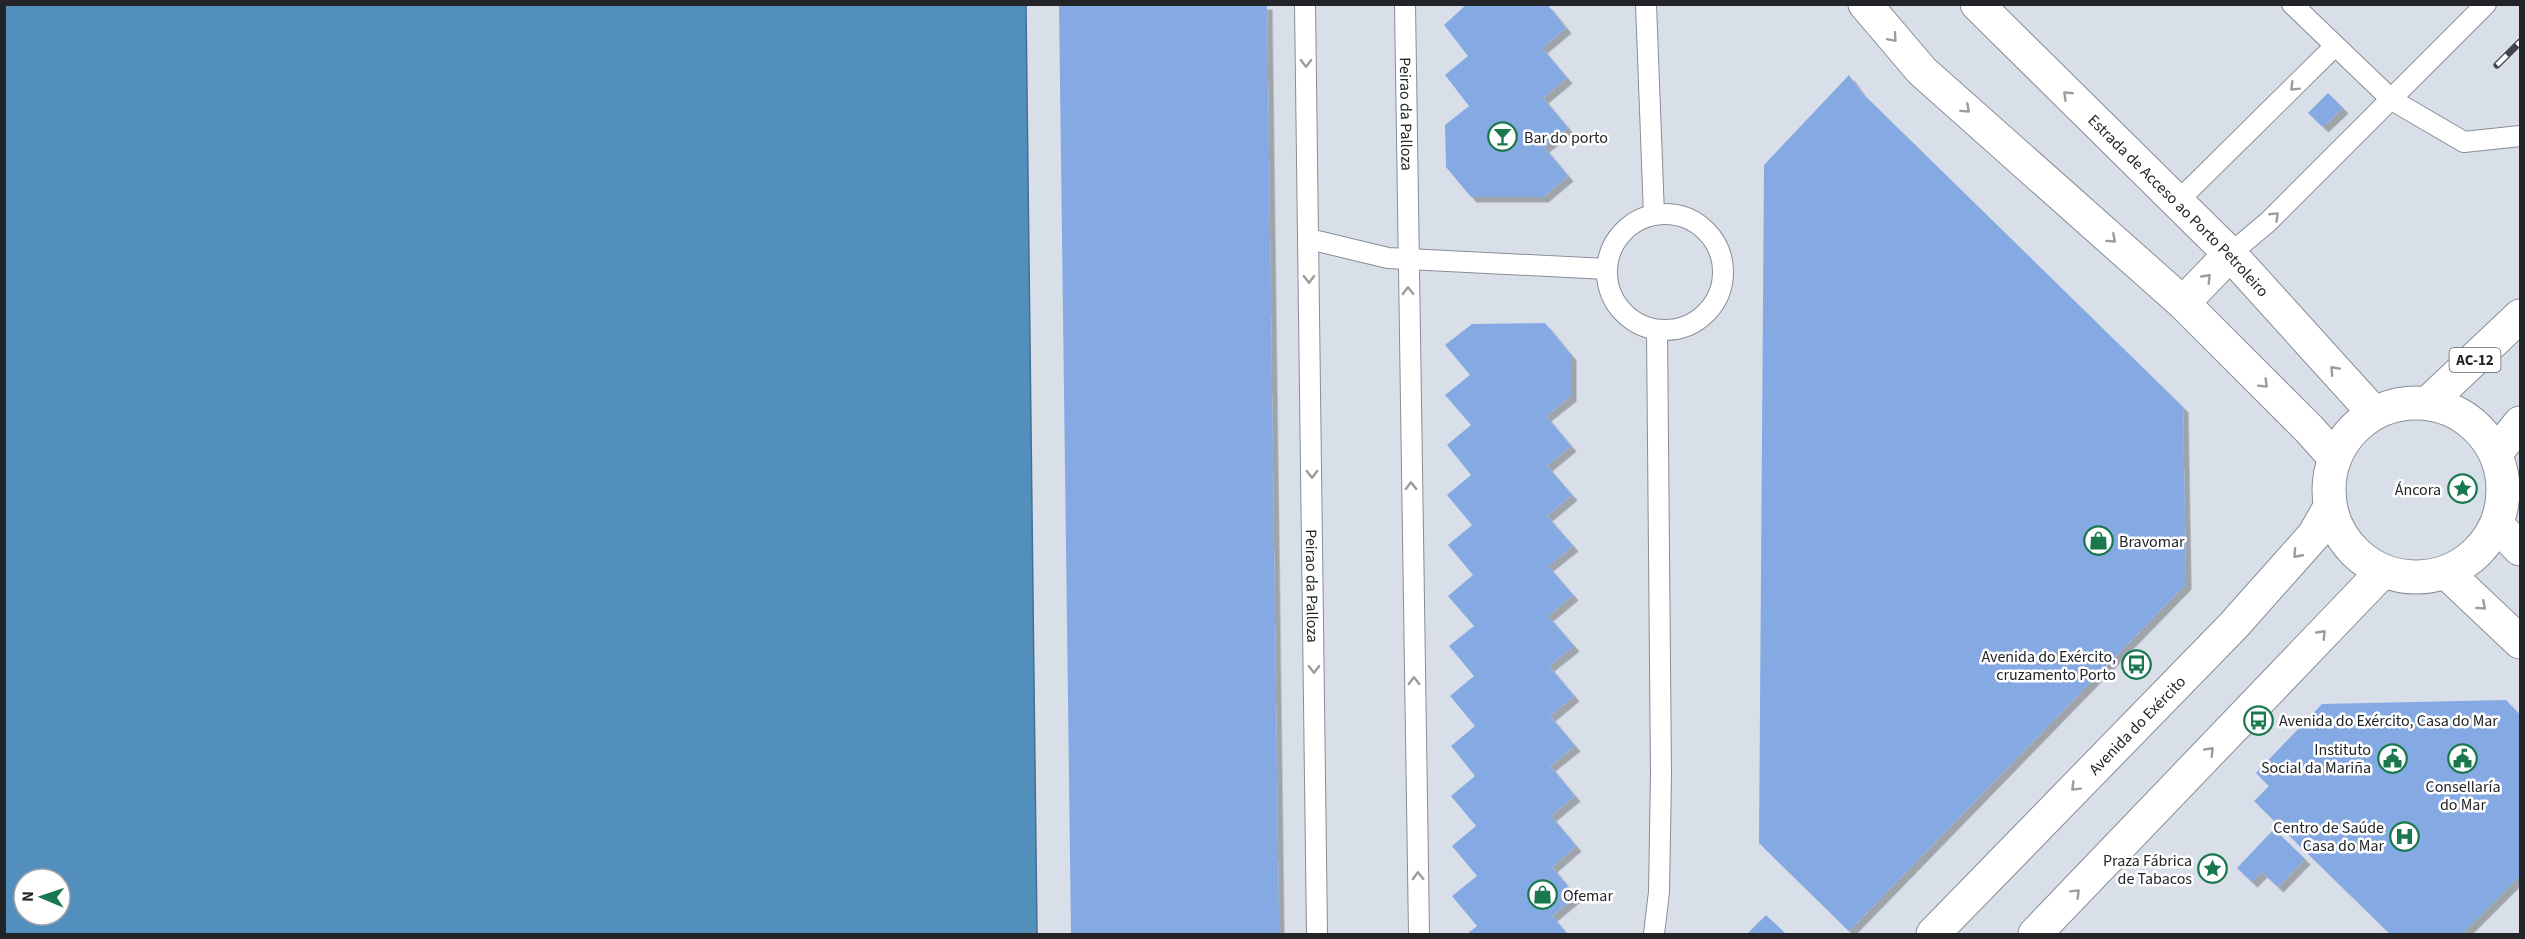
<svg xmlns="http://www.w3.org/2000/svg" width="2525" height="939" font-family="'Source Sans 3',sans-serif">
<style>
.water{fill:#538fbc;stroke:#446f90;stroke-width:1.5;fill-rule:evenodd}
.building{fill:#85aae3;filter:url(#shadow)}
.lines{fill:none;stroke-linecap:round;stroke-linejoin:round}
.lane-casing{stroke:#888d96;stroke-width:22}
.secondary-casing{stroke:#888d96;stroke-width:35}
.primary-casing{stroke:#888d96;stroke-width:35}
.lane{stroke:#fff;stroke-width:20}
.secondary{stroke:#fff;stroke-width:33}
.primary{stroke:#fff;stroke-width:33}
.rail-casing{stroke:#414449;stroke-width:7}
.rail{stroke:#fff;stroke-width:4.5;stroke-dasharray:14;stroke-linecap:butt}
.oneway{stroke:#9c9c9e}
.labels{text-anchor:middle;stroke-width:5;stroke-linejoin:round;paint-order:stroke}
.shield{fill:#fff;stroke:#646668;stroke-width:1.5}
.shield-label{font-size:15px;font-weight:bold;fill:#222428}
.street-label{font-size:16px;fill:#222428;stroke:#fff}
.poi-label{font-size:16px;fill:#222428;stroke:#fff;text-anchor:end}
</style>
<defs>
<filter id="shadow"><feDropShadow dx="5.5" dy="5.5" stdDeviation="0" flood-color="#0004"/></filter>
</defs>
<rect width="100%" height="100%" fill="#d9dfe9"/>
<path class="water" d="M5,4L1026,5L1037,934H5ZM24,879H60V915H24Z"/>
<g class="building">
<polygon points="1059,4 1267,4 1279,934 1071,934"/>
<polygon points="1467,4 1547,4 1566,28 1542,48 1567,78 1543,98 1568,128 1544,147 1568,176 1543,197 1471,197 1446,167 1445,125 1469,106 1445,75 1468,56 1444,25"/>
<polygon points="1849,75 1861,92 2183,407 2186,584 1849,931 1759,843 1764,165"/>
<polygon points="2328,93 2343,108 2323,127 2308,113"/>
<polygon points="1545,323 1571,355 1571,396 1546,416 1571,446 1547,466 1572,495 1547,516 1573,546 1548,566 1573,595 1548,616 1574,646 1549,666 1574,696 1550,716 1575,746 1550,766 1575,796 1551,816 1576,846 1552,867 1576,896 1552,916 1567,934 1467,934 1477,926 1452,896 1477,876 1452,846 1476,826 1451,796 1475,776 1451,746 1475,726 1450,696 1474,676 1449,646 1474,626 1448,596 1473,575 1448,545 1472,525 1447,495 1471,475 1447,445 1471,425 1445,395 1470,375 1445,345 1472,324"/>
<polygon points="2506,700 2520,715 2520,876 2462,934 2390,934 2254,801 2269,786 2256,773 2322,704"/>
<polygon points="2274,829 2305,859 2278,887 2262,872 2252,882 2237,868"/>
<polygon points="1766,915 1786,934 1747,934"/>
</g>
<g class="lines">
<defs>
<g id="lane">
<path id="s1" d="M1305,4L1317,934"/>
<path id="s2" d="M1405,4L1419,934"/>
<polyline points="1646,4 1654,215"/>
<polyline points="2292,4 2392,100 2464,142 2520,136"/>
<polyline points="2177,202 2335,46"/>
<circle cx="1665" cy="272" r="58"/>
<polyline points="1309,239 1388,258 1607,269"/>
<polyline points="2230,254 2268,222 2486,4"/>
<polyline points="1654,934 1659,892 1661,774 1657,330"/>
</g>
<g id="secondary">
<polyline points="1865,4 1922,71 2183,303 2309,429 2335,458"/>
<path id="s3" d="M1977,4L2230,254L2374,413"/>
<polyline points="2183,303 2230,254"/>
</g>
<g id="primary">
<circle cx="2416" cy="490" r="87"/>
<polyline points="2428,403 2520,316"/>
<polyline points="2496,453 2520,423"/>
<polyline points="2497,525 2520,549"/>
<polyline points="2447,573 2520,642"/>
<path id="s4" d="M1933,934L2234,625L2314,535L2330,507"/>
<polyline points="2035,934 2383,571"/>
</g>
</defs>
<use href="#lane" class="lane-casing"/>
<use href="#secondary" class="secondary-casing"/>
<use href="#primary" class="primary-casing"/>
<use href="#lane" class="lane"/>
<use href="#secondary" class="secondary"/>
<use href="#primary" class="primary"/>
<defs>
<polyline id="rail" points="2497,65 2520,42"/>
</defs>
<use href="#rail" class="rail-casing"/>
<use href="#rail" class="rail"/>
</g>
<defs><path id="oneway-chevron" d="M-2-3.5L2.5 0L-2 3.5" fill="none" stroke-width="1.6" stroke-linecap="round" stroke-linejoin="round" transform="scale(1.5)"/></defs>
<g class="oneway">
<use href="#oneway-chevron" transform="translate(1893 38) rotate(49)"/>
<use href="#oneway-chevron" transform="translate(1306 63) rotate(89)"/>
<use href="#oneway-chevron" transform="translate(2294 87) rotate(135)"/>
<use href="#oneway-chevron" transform="translate(2067 95) rotate(-136)"/>
<use href="#oneway-chevron" transform="translate(1966 109) rotate(42)"/>
<use href="#oneway-chevron" transform="translate(2275 216) rotate(-44)"/>
<use href="#oneway-chevron" transform="translate(2112 239) rotate(42)"/>
<use href="#oneway-chevron" transform="translate(2207 278) rotate(-46)"/>
<use href="#oneway-chevron" transform="translate(1309 279) rotate(89)"/>
<use href="#oneway-chevron" transform="translate(1408 291) rotate(-91)"/>
<use href="#oneway-chevron" transform="translate(2334 370) rotate(-133)"/>
<use href="#oneway-chevron" transform="translate(2264 384) rotate(45)"/>
<use href="#oneway-chevron" transform="translate(1312 474) rotate(89)"/>
<use href="#oneway-chevron" transform="translate(1411 486) rotate(-91)"/>
<use href="#oneway-chevron" transform="translate(2297 554) rotate(132)"/>
<use href="#oneway-chevron" transform="translate(2482 606) rotate(42)"/>
<use href="#oneway-chevron" transform="translate(2322 634) rotate(-46)"/>
<use href="#oneway-chevron" transform="translate(1314 669) rotate(89)"/>
<use href="#oneway-chevron" transform="translate(1414 681) rotate(-91)"/>
<use href="#oneway-chevron" transform="translate(2210 751) rotate(-46)"/>
<use href="#oneway-chevron" transform="translate(2075 787) rotate(135)"/>
<use href="#oneway-chevron" transform="translate(1418 876) rotate(-91)"/>
<use href="#oneway-chevron" transform="translate(2076 893) rotate(-45)"/>
</g>
<defs>
<symbol id="bar-ring" viewBox="-11 -11 22 22"><circle r="9.5" fill="#fff" stroke="#1a784e" stroke-width="1.5"/><path d="M-6-5H6L.8 .8V4.5H3.5V6h-7V4.5H-.8V.8Z" fill="#1a784e"/></symbol>
<symbol id="sight-ring" viewBox="-11 -11 22 22"><circle r="9.5" fill="#fff" stroke="#1a784e" stroke-width="1.5"/><path d="M0-6L1.8-2.2L6-1.7L2.9 1.2L3.7 5.4L0 3.3L-3.7 5.4L-2.9 1.2L-6-1.7L-1.8-2.2Z" fill="#1a784e"/></symbol>
<symbol id="shop-ring" viewBox="-11 -11 22 22"><circle r="9.5" fill="#fff" stroke="#1a784e" stroke-width="1.5"/><path d="M-5-2.5h2.3a2.7 3.5 0 0 1 5.4 0H5L5.5 6h-11ZM-1.5-2.5h3a1.5 2.3 0 0 0-3 0Z" fill="#1a784e"/></symbol>
<symbol id="bus-ring" viewBox="-11 -11 22 22"><circle r="9.5" fill="#fff" stroke="#1a784e" stroke-width="1.5"/><path d="M-5-6H5V4H4V6H2V4H-2V6H-4V4H-5ZM-3.5-4V0h7V-4ZM-3.5 1.2v1.5H-2V1.2ZM2 1.2v1.5H3.5V1.2Z" fill="#1a784e"/></symbol>
<symbol id="civic-ring" viewBox="-11 -11 22 22"><circle r="9.5" fill="#fff" stroke="#1a784e" stroke-width="1.5"/><path d="M-.6-6.5H3V-4.5H.6V-3L4-1V1h2V6H-6V1h2V-1L-.6-3ZM-1.2 2.5V6h2.4V2.5Z" fill="#1a784e"/></symbol>
<symbol id="hospital-ring" viewBox="-11 -11 22 22"><circle r="9.5" fill="#fff" stroke="#1a784e" stroke-width="1.5"/><path d="M-5-5h3v3.5h4V-5h3V5h-3V1.5h-4V5h-3Z" fill="#1a784e"/></symbol>
</defs>
<g fill-rule="evenodd">
<use href="#bar-ring" x="1486" y="120" width="33" height="33"/>
<use href="#sight-ring" x="2446" y="472" width="33" height="33"/>
<use href="#shop-ring" x="2082" y="524" width="33" height="33"/>
<use href="#bus-ring" x="2120" y="648" width="33" height="33"/>
<use href="#bus-ring" x="2242" y="704" width="33" height="33"/>
<use href="#civic-ring" x="2376" y="742" width="33" height="33"/>
<use href="#civic-ring" x="2446" y="742" width="33" height="33"/>
<use href="#hospital-ring" x="2388" y="820" width="33" height="33"/>
<use href="#sight-ring" x="2196" y="852" width="33" height="33"/>
<use href="#shop-ring" x="1526" y="878" width="33" height="33"/>
</g>
<g class="labels">
<rect class="shield" x="2449.5" y="348" width="51" height="24" rx="4.5"/>
<g class="shield-label">
<text x="2475" y="365">AC-12</text>
</g>
<g class="street-label">
<text dy="6" stroke="none"><textPath href="#s2" startOffset="110">Peirao da Palloza</textPath></text>
<text dy="6" stroke="none"><textPath href="#s3" startOffset="285">Estrada de Acceso ao Porto Petroleiro</textPath></text>
<text dy="6" stroke="none"><textPath href="#s1" startOffset="582">Peirao da Palloza</textPath></text>
<text dy="6" stroke="none"><textPath href="#s4" startOffset="292">Avenida do Exército</textPath></text>
</g>
<g class="poi-label">
<text x="1524" y="143" text-anchor="start">Bar do porto</text>
<text x="2441" y="495">Áncora</text>
<text x="2119" y="547" text-anchor="start">Bravomar</text>
<text x="2116" y="662">Avenida do Exército,<tspan x="2116" dy="18">cruzamento Porto</tspan></text>
<text x="2279" y="726" text-anchor="start">Avenida do Exército, Casa do Mar</text>
<text x="2371" y="755">Instituto<tspan x="2371" dy="18">Social da Mariña</tspan></text>
<text x="2463" y="792" text-anchor="middle">Consellaría<tspan x="2463" dy="18">do Mar</tspan></text>
<text x="2384" y="833">Centro de Saúde<tspan x="2384" dy="18">Casa do Mar</tspan></text>
<text x="2192" y="866">Praza Fábrica<tspan x="2192" dy="18">de Tabacos</tspan></text>
<text x="1563" y="901" text-anchor="start">Ofemar</text>
</g>
</g>
<rect width="2525" height="939" fill="none" stroke="#222428" stroke-width="12"/>
<g transform="translate(42 897) rotate(272)"><circle r="28" fill="#ffffff" stroke="#a7a7a9" stroke-width="1.5"/>
<path d="M0-4.5L10 22L0 15L-10 22Z" fill="#1a784e"/>
<text y="-9" font-size="16" font-weight="bold" text-anchor="middle" fill="#222428">N</text>
</g>
</svg>
